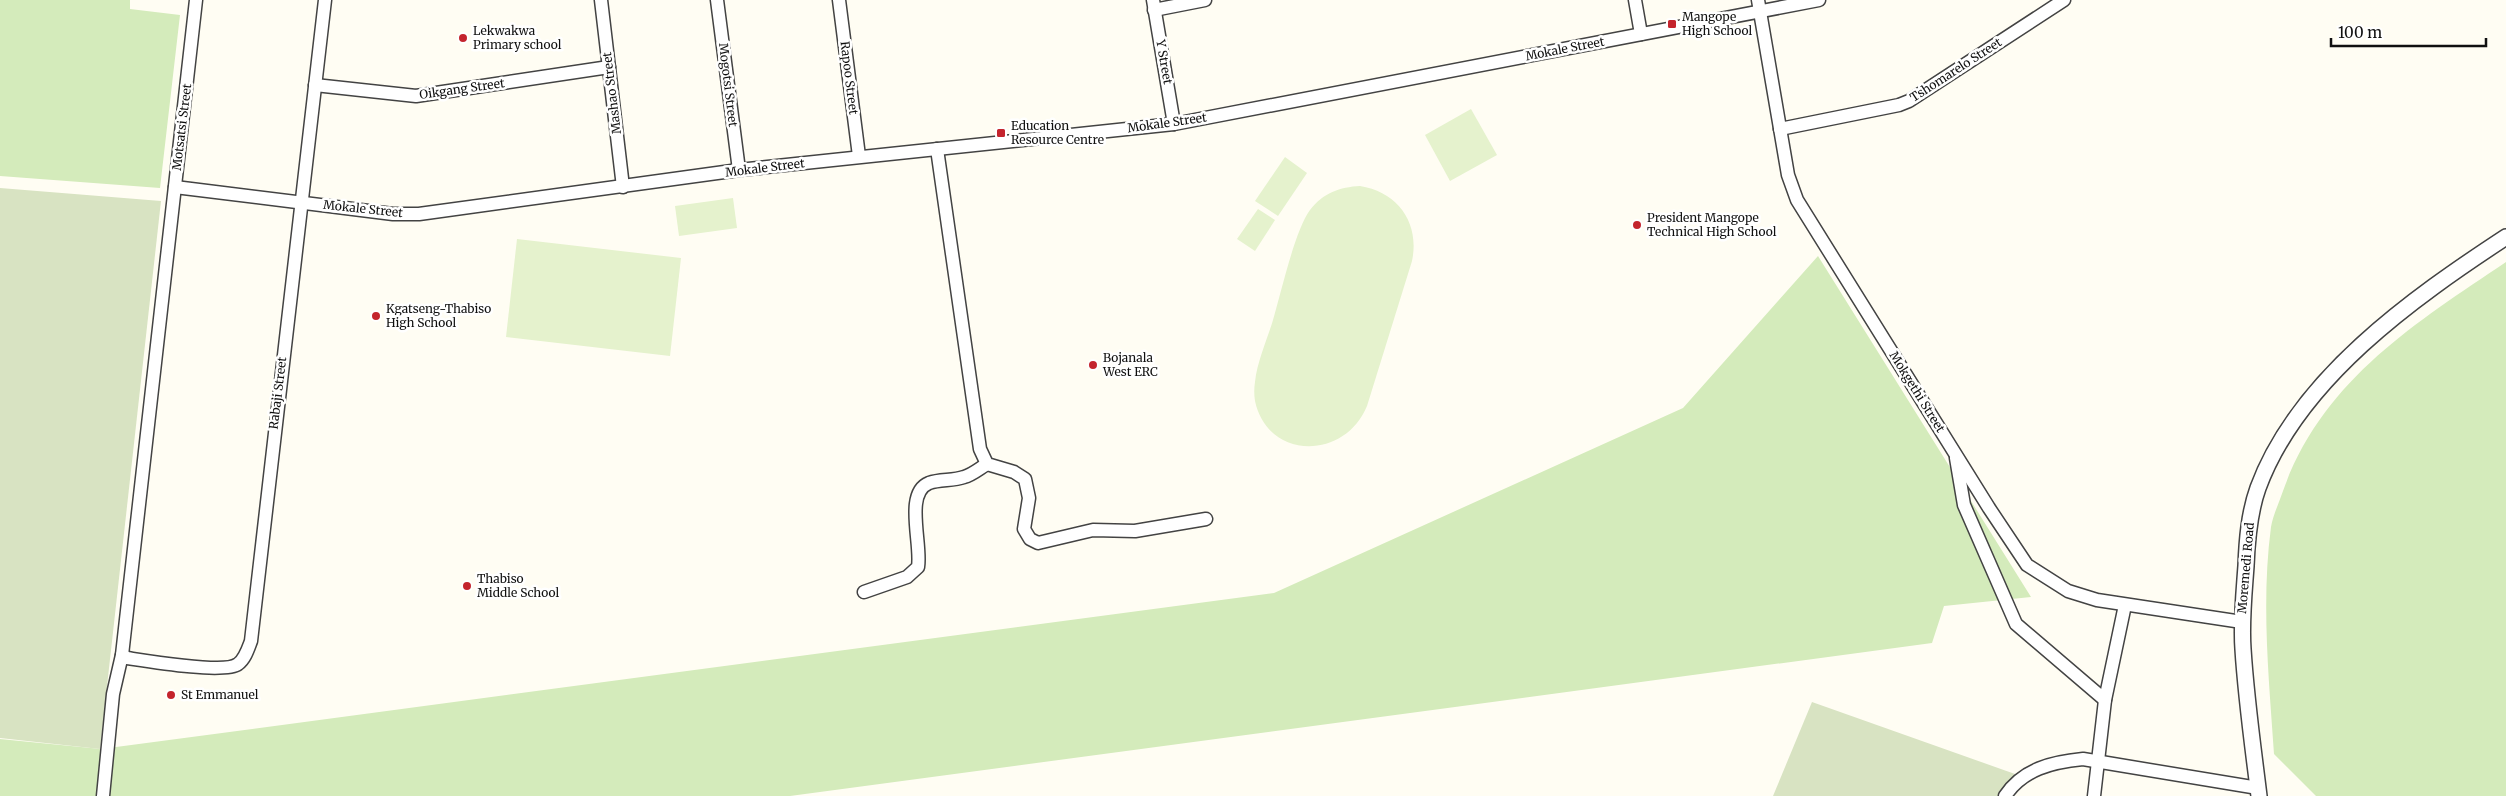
<svg xmlns="http://www.w3.org/2000/svg" width="2506" height="796" font-family="Merriweather,serif">
<style>
.green{fill:#d4ebbb}
.cemetery{fill:#d8e3c2}
.pitch{fill:#e5f2cd}
.lines{fill:none;stroke-linecap:round;stroke-linejoin:round}
.minor-casing{stroke:#434343;stroke-width:15}
.tertiary-casing{stroke:#434343;stroke-width:18}
.minor{stroke:#fff;stroke-width:12}
.tertiary{stroke:#fff;stroke-width:15}
.poi-dot{fill:#c4242d;stroke:#fff;stroke-width:2}
.labels{text-anchor:middle;stroke-width:5;stroke-linejoin:round;paint-order:stroke}
.poi-label{font-size:12px;fill:#101010;stroke:#fff;text-anchor:start}
.street-label{font-size:12px;fill:#101010;stroke:#fff}
</style>
<rect width="100%" height="100%" fill="#fffdf3"/>
<g class="green">
<polygon points="0,0 130,0 130,9 180,15 160,188 0,176"/>
<polygon points="1818,256 2031,597 1944,606 1932,643 790,796 0,796 0,739 101,749 1274,593 1683,408"/>
<path d="M2506,262V796H2316L2274,754C2269,679 2261,603 2271,527C2273,515 2279,503 2283,491C2322,381 2414,324 2506,262Z"/>
</g>
<g class="cemetery">
<polygon points="0,188 161,201 100,749 0,738"/>
<polygon points="1812,702 2015,774 1999,796 1773,796"/>
</g>
<g class="pitch">
<polygon points="1471,109 1497,155 1450,181 1425,135"/>
<polygon points="1285,157 1307,173 1278,216 1255,201"/>
<path d="M1360,186C1398,192 1420,223 1412,261L1367,406C1345,460 1268,461 1255,401C1254,395 1254,388 1255,382C1257,362 1267,340 1273,320C1281,293 1295,230 1310,210C1323,193 1340,187 1360,186Z"/>
<polygon points="733,198 737,228 679,236 675,206"/>
<polygon points="1258,209 1275,220 1255,251 1237,239"/>
<polygon points="517,239 681,258 670,356 506,337"/>
</g>
<g class="lines">
<defs>
<g id="minor">
<polyline points="601,0 623,187"/>
<polyline points="717,0 739,170"/>
<polyline points="839,0 859,156"/>
<polyline points="1153,0 1174,124"/>
<polyline points="1635,0 1641,34"/>
<polyline points="1758,0 1788,175 1797,200 1989,508 2027,565 2068,591 2097,600 2242,622"/>
<polyline points="1154,10 1205,0"/>
<polyline points="315,85 416,96 609,67"/>
<polyline points="1780,129 1899,105 1909,101 2064,0"/>
<polyline points="937,149 980,449 987,464 1014,472 1025,479 1029,498 1024,529 1030,539 1038,543 1093,530 1135,531 1206,519"/>
<polyline points="175,187 393,214 419,214 739,170 1174,124 1819,0"/>
<polyline points="1956,458 1964,505 2016,624 2105,700"/>
<path d="M864,592L907,577L918,567C922,544 904,493 929,483C940,479 953,481 964,477C972,475 980,468 987,464"/>
<path d="M122,655L127,658C147,661 225,674 238,664C245,659 248,649 251,641L325,0"/>
<polyline points="103,796 113,694 122,655 196,0"/>
<path d="M2005,796C2023,769 2052,762 2083,759L2258,788"/>
<polyline points="2094,796 2105,700 2125,605"/>
</g>
<path id="tertiary" d="M2259,796C2253,747 2246,698 2243,649C2241,622 2244,594 2246,566C2247,540 2249,513 2258,488C2298,379 2413,298 2506,237"/>
</defs>
<use href="#minor" class="minor-casing"/>
<use href="#tertiary" class="tertiary-casing"/>
<use href="#minor" class="minor"/>
<use href="#tertiary" class="tertiary"/>
</g>
<g class="poi-dot">
<rect x="1667" y="19" width="10" height="10" rx="2.5"/>
<circle cx="463" cy="38" r="5"/>
<rect x="996" y="128" width="10" height="10" rx="2.5"/>
<circle cx="1637" cy="225" r="5"/>
<circle cx="376" cy="316" r="5"/>
<circle cx="1093" cy="365" r="5"/>
<circle cx="467" cy="586" r="5"/>
<circle cx="171" cy="695" r="5"/>
</g>
<g class="labels">
<g class="poi-label">
<text x="1682" y="21">Mangope<tspan x="1682" dy="14">High School</tspan></text>
<text x="473" y="35">Lekwakwa<tspan x="473" dy="14">Primary school</tspan></text>
<text x="1011" y="130">Education<tspan x="1011" dy="14">Resource Centre</tspan></text>
<text x="1647" y="222">President Mangope<tspan x="1647" dy="14">Technical High School</tspan></text>
<text x="386" y="313">Kgatseng-Thabiso<tspan x="386" dy="14">High School</tspan></text>
<text x="1103" y="362">Bojanala<tspan x="1103" dy="14">West ERC</tspan></text>
<text x="477" y="583">Thabiso<tspan x="477" dy="14">Middle School</tspan></text>
<text x="181" y="699">St Emmanuel</text>
</g>
<g class="street-label">
<text transform="translate(1565 49) rotate(-11)" y="4">Mokale Street</text>
<text transform="translate(1164 62) rotate(80)" y="4">Y Street</text>
<text transform="translate(1956 70) rotate(-33)" y="4">Tshomarelo Street</text>
<text transform="translate(849 78) rotate(83)" y="4">Rapoo Street</text>
<text transform="translate(728 85) rotate(83)" y="4">Mogotsi Street</text>
<text transform="translate(462 89) rotate(-8)" y="4">Oikgang Street</text>
<text transform="translate(612 93) rotate(-97)" y="4">Mashao Street</text>
<text transform="translate(1167 123) rotate(-8)" y="4">Mokale Street</text>
<text transform="translate(182 127) rotate(-83)" y="4">Motsatsi Street</text>
<text transform="translate(765 168) rotate(-7)" y="4">Mokale Street</text>
<text transform="translate(363 209) rotate(6)" y="4">Mokale Street</text>
<text transform="translate(1917 392) rotate(58)" y="4">Mokgethi Street</text>
<text transform="translate(278 393) rotate(-83)" y="4">Rabaji Street</text>
<text transform="translate(2246 568) rotate(-85)" y="4">Moremedi Road</text>
</g>
</g>
<path d="M2331 38v8h155v-8" fill="none" stroke="#101010" stroke-width="2.5"/>
<text x="2338" y="38" font-size="15" fill="#101010" stroke="#ffffff" stroke-width="4" paint-order="stroke">100 m</text>
</svg>
